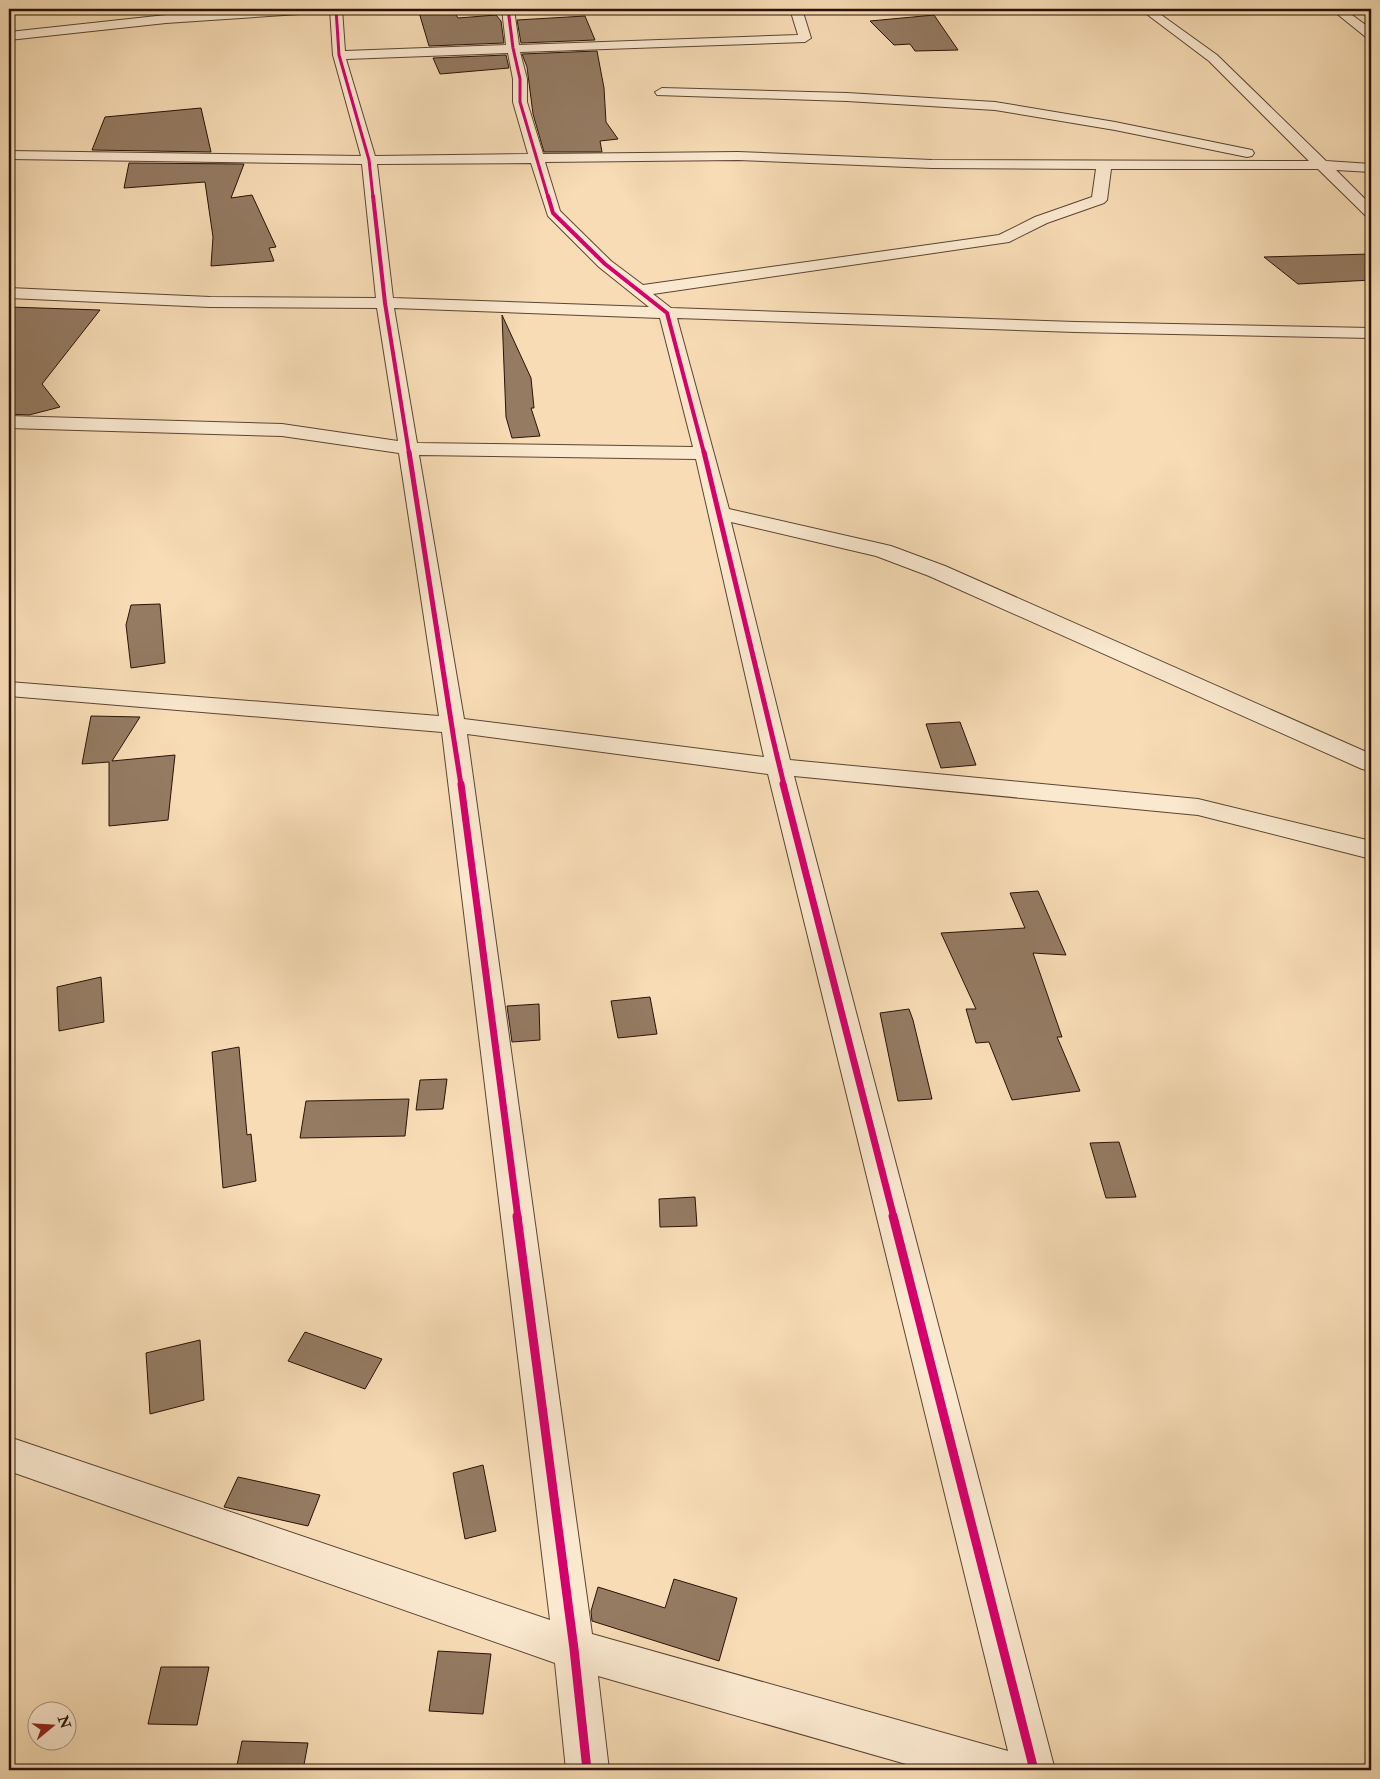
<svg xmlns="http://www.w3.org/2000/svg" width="1380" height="1779" font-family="'IM FELL Double Pica',serif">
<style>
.building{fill:#947b62;stroke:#291209}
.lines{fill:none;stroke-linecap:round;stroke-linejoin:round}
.minor-casing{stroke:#5c4434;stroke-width:2}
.minor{fill:#fae8cf;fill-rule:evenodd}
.cycleway-far4-casing{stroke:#fae8cf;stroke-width:4.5}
.cycleway-far3-casing{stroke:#fae8cf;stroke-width:5.5}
.cycleway-far2-casing{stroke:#fae8cf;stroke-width:8}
.cycleway-far1-casing{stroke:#fae8cf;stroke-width:10}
.cycleway-casing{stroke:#fae8cf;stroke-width:12}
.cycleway-far4{stroke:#d6006c;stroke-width:3}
.cycleway-far3{stroke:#d6006c;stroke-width:4}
.cycleway-far2{stroke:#d6006c;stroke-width:5}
.cycleway-far1{stroke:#d6006c;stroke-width:7}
.cycleway{stroke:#d6006c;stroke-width:9}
</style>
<rect width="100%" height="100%" fill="#f7dcb5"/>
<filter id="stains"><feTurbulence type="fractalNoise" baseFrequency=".004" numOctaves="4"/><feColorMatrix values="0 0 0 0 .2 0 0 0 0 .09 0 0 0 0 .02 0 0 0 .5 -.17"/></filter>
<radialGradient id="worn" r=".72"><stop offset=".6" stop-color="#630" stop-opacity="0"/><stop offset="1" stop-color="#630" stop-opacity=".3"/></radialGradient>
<g class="building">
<polygon points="418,9 452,9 458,18 496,15 501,21 504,43 429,46"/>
<polygon points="934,15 958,50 915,51 910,44 894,45 870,21"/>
<polygon points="585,16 595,40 521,43 517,20"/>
<polygon points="597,51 604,88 606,122 618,139 600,141 602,152 544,152 533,114 527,67 522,54"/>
<polygon points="506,55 509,68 440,74 433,58"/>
<polygon points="201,108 211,152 92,150 105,117"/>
<polygon points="129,163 244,164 231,198 252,195 276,247 269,248 274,261 211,266 213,237 205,182 124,188"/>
<polygon points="1371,254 1371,280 1298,284 1264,257"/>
<polygon points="9,307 100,310 42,384 60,407 29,415 9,414"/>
<polygon points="502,315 531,378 534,408 531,408 540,436 512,438 506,417"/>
<polygon points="160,604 165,663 131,668 126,625 131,605"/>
<polygon points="91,716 140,717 112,761 175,755 168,820 109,826 109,762 82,764"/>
<polygon points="960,722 976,765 941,768 926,724"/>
<polygon points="1038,891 1066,955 1033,953 1062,1037 1057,1037 1080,1091 1012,1100 989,1042 976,1043 966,1009 976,1009 941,933 1025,928 1010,893"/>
<polygon points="101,977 104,1022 59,1031 57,987"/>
<polygon points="650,997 657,1034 618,1038 611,1001"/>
<polygon points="539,1004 540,1040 512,1042 507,1006"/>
<polygon points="909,1009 913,1020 932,1099 898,1101 880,1013"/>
<polygon points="239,1047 247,1135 251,1134 256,1181 223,1188 212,1052"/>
<polygon points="447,1079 443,1109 416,1110 420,1080"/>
<polygon points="409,1099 405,1136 300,1138 306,1101"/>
<polygon points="1119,1142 1136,1197 1106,1198 1090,1143"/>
<polygon points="695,1197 697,1226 660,1227 659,1199"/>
<polygon points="305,1332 382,1359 365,1389 288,1361"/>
<polygon points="200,1340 204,1400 150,1414 146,1353"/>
<polygon points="483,1465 496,1531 465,1539 453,1473"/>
<polygon points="238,1477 320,1495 308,1526 224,1507"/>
<polygon points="674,1579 737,1598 719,1661 592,1621 591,1611 598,1587 665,1608"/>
<polygon points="438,1651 491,1654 483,1714 429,1711"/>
<polygon points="161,1667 209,1667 197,1725 148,1724"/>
<polygon points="242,1741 308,1743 303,1770 236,1770"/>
</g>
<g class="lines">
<defs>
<g id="minor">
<polygon points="265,9 320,9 314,13 166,23 9,40 9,32 166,15"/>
<path d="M330,9H342L345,51L506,45L502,9H514L519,45L798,35L790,9H802L811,38L805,42L520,52L527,79V102L543,154L738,152L932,160L1309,161L1209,61L1140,9H1153L1217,55L1326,161L1371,164V172L1336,170L1371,205V218L1366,216L1318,169H1111L1107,200L1104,203L1047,223L1009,242L653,294L671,308L1075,322L1371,328V338L1075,332L677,318L729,509L891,546L945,566L1371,754V771L1362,769L929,576L876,556L731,522L790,760L1198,799L1371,841V859L1198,815L794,776L1055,1770H927L598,1676L609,1770H566L555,1663L9,1471V1437L550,1620L442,732L9,696V682L439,716L399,453L282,436L9,428V416L282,424L398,441L377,308L210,307L9,298V288L210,297L376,298L362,164L9,159V151L361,156L333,55ZM508,53L513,79V102L528,154L375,156L346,59ZM738,160L932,168L1096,169L1092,197L1035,217L999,235L643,285L611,261L560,211L545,162ZM531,163L548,216L599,267L649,307L393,298L377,164ZM394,308L660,318L693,447L417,443ZM419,455L696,459L764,757L464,719ZM467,734L768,774L1008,1751L592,1634Z"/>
<polygon points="1331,9 1344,9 1371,29 1371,39 1367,38"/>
<polygon points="662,88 847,93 995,102 1115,122 1247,149 1252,150 1254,153 1252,156 1247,157 1115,130 995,110 847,101 657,95 655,92"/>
</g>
</defs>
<use href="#minor" class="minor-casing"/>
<use href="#minor" class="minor"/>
<defs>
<g id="cycleway-far4">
<polyline points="336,9 339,55 369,160 373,197"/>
<polyline points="508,9 513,48 520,79 520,102 548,197"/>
</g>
<g id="cycleway-far3">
<polyline points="373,196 385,303 409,453"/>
<polyline points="548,196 553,213 605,264 667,313 704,453"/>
</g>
<g id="cycleway-far2">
<polyline points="409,452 461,785"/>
<polyline points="704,452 784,785"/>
</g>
<g id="cycleway-far1">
<polyline points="461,784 518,1218"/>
<polyline points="783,784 894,1218"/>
</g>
<g id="cycleway">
<polyline points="517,1216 574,1649 587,1770"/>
<polyline points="893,1216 1034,1770"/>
</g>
</defs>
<use href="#cycleway-far4" class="cycleway-far4-casing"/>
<use href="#cycleway-far3" class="cycleway-far3-casing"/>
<use href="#cycleway-far2" class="cycleway-far2-casing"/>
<use href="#cycleway-far1" class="cycleway-far1-casing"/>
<use href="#cycleway" class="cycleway-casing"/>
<use href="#cycleway-far4" class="cycleway-far4"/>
<use href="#cycleway-far3" class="cycleway-far3"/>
<use href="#cycleway-far2" class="cycleway-far2"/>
<use href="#cycleway-far1" class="cycleway-far1"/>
<use href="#cycleway" class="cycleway"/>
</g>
<rect width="1380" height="1779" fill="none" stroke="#f7dcb5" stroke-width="30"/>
<rect x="10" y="10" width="1360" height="1759" fill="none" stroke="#291209" stroke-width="2.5"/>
<rect x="15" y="15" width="1350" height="1749" fill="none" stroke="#291209"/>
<g transform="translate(52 1726) rotate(72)"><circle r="24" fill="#fae8cf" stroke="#a69280"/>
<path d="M0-4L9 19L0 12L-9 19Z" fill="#8f2418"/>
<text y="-8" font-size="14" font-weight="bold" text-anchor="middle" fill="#291209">N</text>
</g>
<rect width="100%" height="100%" filter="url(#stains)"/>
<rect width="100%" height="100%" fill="url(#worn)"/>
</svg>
